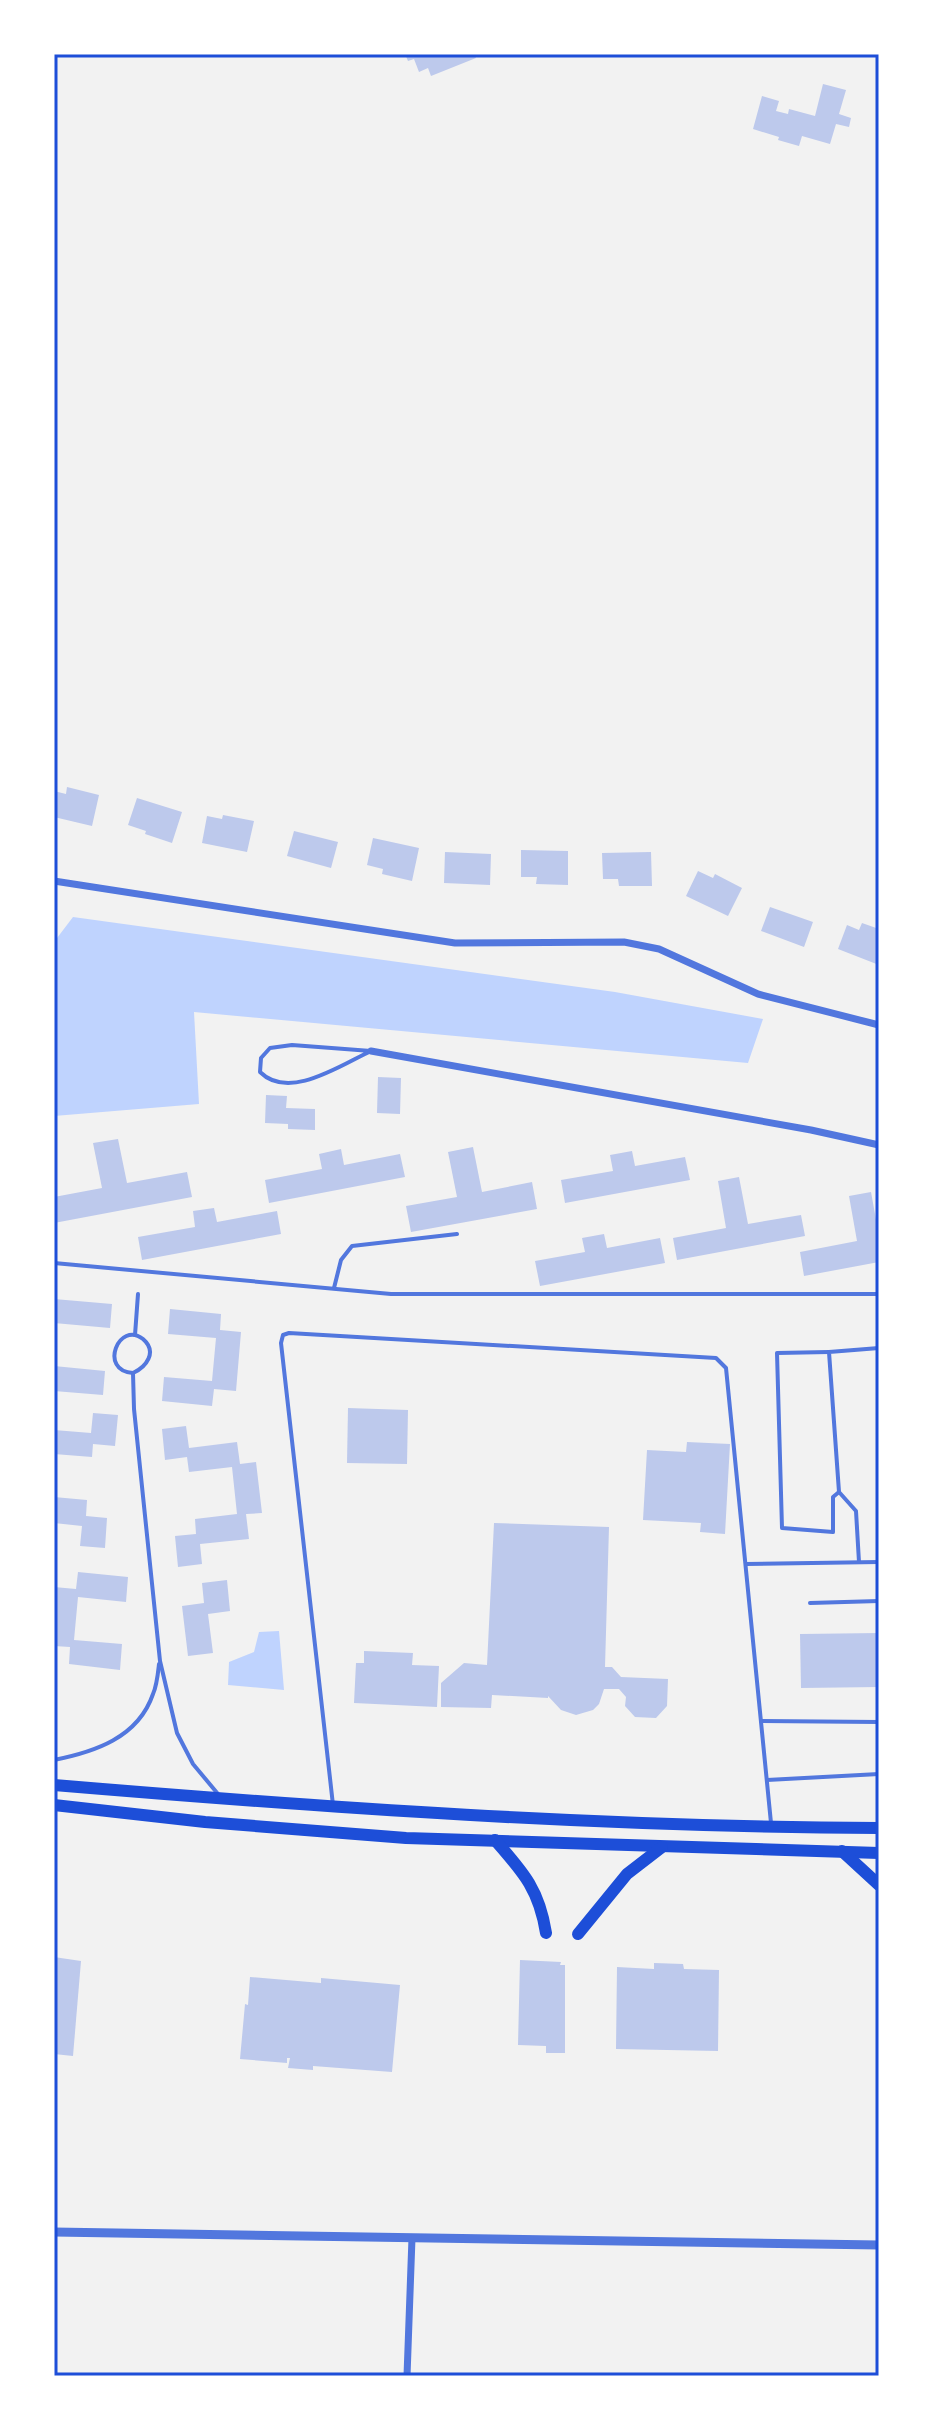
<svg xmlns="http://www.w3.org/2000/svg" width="933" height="2430" font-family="Karla,sans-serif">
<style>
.water{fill:#bfd3fe}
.building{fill:#bdc9ec}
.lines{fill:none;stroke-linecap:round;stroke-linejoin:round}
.service{stroke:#5277de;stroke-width:4}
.minor{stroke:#5277de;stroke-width:7}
.tertiary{stroke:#5277de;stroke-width:9}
.trunk{stroke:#1d4ed8;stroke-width:12}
.neatline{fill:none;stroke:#1d4ed8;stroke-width:3}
</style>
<rect width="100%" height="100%" fill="#f2f2f2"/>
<g class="water">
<polygon points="73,917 615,992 763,1019 748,1063 194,1012 199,1104 54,1116 54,942"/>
<polygon points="279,1631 284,1690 228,1685 229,1662 254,1652 259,1632"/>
</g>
<g class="building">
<polygon points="405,54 474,54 476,58 431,76 428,68 419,72 414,59 408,61"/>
<polygon points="823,84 846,90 839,114 851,118 849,127 836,124 830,144 802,136 799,146 778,140 779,137 753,129 762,96 779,101 776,111 788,114 789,109 815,116"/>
<polygon points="67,787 99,795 92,826 54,817 54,791 66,794"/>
<polygon points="137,798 182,812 172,843 145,834 146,831 128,825"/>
<polygon points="223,815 254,821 247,852 202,843 207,816 222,819"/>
<polygon points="294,831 338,842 331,868 287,856"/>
<polygon points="373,838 419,848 412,881 382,874 383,869 367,865"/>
<polygon points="521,850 568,851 568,885 536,884 537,877 521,877"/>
<polygon points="445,852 491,854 490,885 444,883"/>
<polygon points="651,852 652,886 619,886 618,879 603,879 602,853"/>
<polygon points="698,871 713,878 715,874 742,888 728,916 686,896"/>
<polygon points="770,907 813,922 804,947 761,931"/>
<polygon points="862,923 879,929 879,965 838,949 847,925 859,930"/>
<polygon points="378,1077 401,1078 400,1114 377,1113"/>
<polygon points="266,1095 287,1096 286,1108 315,1109 315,1130 288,1129 288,1124 265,1123"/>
<polygon points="118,1139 127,1183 187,1172 192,1197 54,1223 54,1197 102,1188 93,1143"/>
<polygon points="473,1147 482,1192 532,1182 537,1209 411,1232 406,1206 457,1197 448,1152"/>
<polygon points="341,1149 344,1165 400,1154 405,1177 269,1203 265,1180 322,1169 319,1154"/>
<polygon points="632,1151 635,1166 685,1157 690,1180 565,1203 561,1180 613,1171 610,1155"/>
<polygon points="739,1177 748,1224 801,1215 805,1236 677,1260 673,1238 726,1228 718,1181"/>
<polygon points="871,1192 879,1236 879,1262 804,1276 800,1252 857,1241 849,1196"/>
<polygon points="214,1208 217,1222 277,1211 281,1234 142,1260 138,1237 195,1227 193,1211"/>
<polygon points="604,1234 607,1248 660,1238 665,1263 540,1286 535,1261 585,1252 582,1238"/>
<polygon points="54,1299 112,1304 110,1328 54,1323"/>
<polygon points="170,1309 221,1314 220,1330 241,1332 236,1391 214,1389 212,1406 162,1401 164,1377 212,1381 216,1338 168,1334"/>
<polygon points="54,1366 105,1371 103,1395 54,1391"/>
<polygon points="348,1408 408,1410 407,1464 347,1463"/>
<polygon points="93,1413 118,1415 115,1446 93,1444 92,1457 54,1454 54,1430 91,1433"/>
<polygon points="186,1426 189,1448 237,1442 240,1464 256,1462 262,1513 246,1514 249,1539 200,1544 202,1564 178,1567 175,1536 196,1534 195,1519 237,1514 232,1467 189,1472 187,1457 165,1460 162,1429"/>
<polygon points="687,1442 730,1444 725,1534 700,1532 701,1523 643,1520 647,1450 686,1452"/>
<polygon points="54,1497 87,1500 86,1516 107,1518 105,1548 80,1546 82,1526 54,1523"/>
<polygon points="494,1523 609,1527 605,1667 612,1667 621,1677 668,1679 667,1706 656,1718 635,1717 625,1706 626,1697 619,1689 604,1689 599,1704 593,1710 576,1715 561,1710 548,1696 548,1698 492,1695 491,1708 441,1707 441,1683 464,1663 487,1665"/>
<polygon points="78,1572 128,1577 126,1602 78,1597 74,1640 122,1644 120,1670 69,1664 70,1647 54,1646 54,1587 76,1589"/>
<polygon points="227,1580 230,1611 208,1614 213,1653 188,1656 182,1606 204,1603 202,1583"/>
<polygon points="879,1633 879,1687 801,1688 800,1634"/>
<polygon points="364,1651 413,1653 412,1665 439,1666 437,1707 354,1703 356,1663 364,1663"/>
<polygon points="54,1957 81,1961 73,2056 54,2054"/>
<polygon points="520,1960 561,1962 560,1965 565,1965 565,2053 546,2053 546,2046 518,2045"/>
<polygon points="654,1963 683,1964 684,1969 719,1970 718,2051 616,2049 617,1967 654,1969"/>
<polygon points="250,1977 321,1983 321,1978 400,1985 392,2072 313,2066 313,2070 288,2068 290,2058 287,2058 287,2063 240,2059 245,2004 248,2005"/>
</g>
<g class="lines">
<g class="service">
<path d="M292,1045L371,1051C341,1065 289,1101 260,1072L261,1058L270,1048Z"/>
<polyline points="54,1263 391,1294 879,1294"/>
<polyline points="334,1288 341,1260 352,1246 457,1234"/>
<polyline points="135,1335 138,1294"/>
<polyline points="829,1352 777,1353 782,1528 833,1532 833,1497 839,1492"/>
<path d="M133,1373C98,1371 119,1320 143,1339C158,1352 146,1367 133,1373L134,1409L160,1661L177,1733L193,1764L218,1794"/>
<polyline points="859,1562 856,1511 839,1492 829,1352 879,1348"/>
<polyline points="746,1564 879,1562"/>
<polyline points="810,1603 879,1601"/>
<polyline points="761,1721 879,1722"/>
<path d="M54,1760C94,1752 138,1738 153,1694C157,1685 158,1673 159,1664"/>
<polyline points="767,1780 879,1774"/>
<polyline points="333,1805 281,1343 283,1335 289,1333 716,1358 726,1368 771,1823"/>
</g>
<g class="minor">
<polyline points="54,881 455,943 624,942 659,949 758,994 879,1025"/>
<polyline points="371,1051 811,1130 879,1145"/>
<polyline points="407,2376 412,2238"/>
</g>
<polyline class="tertiary" points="54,2232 879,2245"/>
<g class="trunk">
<path d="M54,1785C328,1808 604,1827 879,1828"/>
<polyline points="54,1805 205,1822 406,1838 879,1853"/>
<path d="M495,1840C523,1872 539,1889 546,1933"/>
<polyline points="842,1851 879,1885"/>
<polyline points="578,1934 627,1874 662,1847"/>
</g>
</g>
<rect width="933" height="2430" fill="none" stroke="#ffffff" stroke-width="112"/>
<rect x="56" y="56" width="821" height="2318" class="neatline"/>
</svg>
